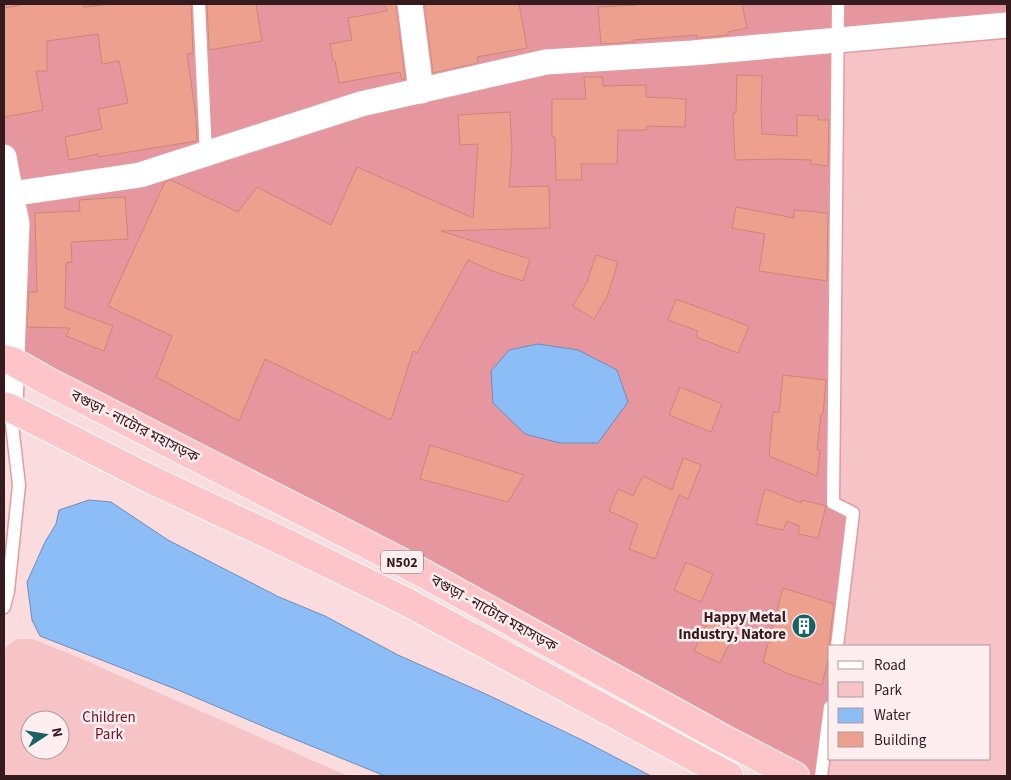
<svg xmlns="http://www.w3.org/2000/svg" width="1011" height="780" font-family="'Source Sans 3','Noto Sans Bengali',sans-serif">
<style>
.green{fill:#f6c3c7;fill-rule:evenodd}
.forest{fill:#e6969e}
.water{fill:#8cbdf6;stroke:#728cb5}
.building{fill:#eea08f;stroke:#ca8777}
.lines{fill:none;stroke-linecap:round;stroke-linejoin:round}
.lane-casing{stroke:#e39ba2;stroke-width:15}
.street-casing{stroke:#e39ba2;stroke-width:28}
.highway-casing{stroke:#fff;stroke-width:30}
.lane{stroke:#fff;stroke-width:12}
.street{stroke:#fff;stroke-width:25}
.highway{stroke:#fdc4c9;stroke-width:28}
.labels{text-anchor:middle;stroke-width:5;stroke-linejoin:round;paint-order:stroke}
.shield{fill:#feeeef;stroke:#725a5d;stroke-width:1}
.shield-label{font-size:14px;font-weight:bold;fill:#361b1e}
.street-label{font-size:15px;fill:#361b1e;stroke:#feeeef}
.poi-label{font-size:15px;font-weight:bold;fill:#361b1e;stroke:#feeeef;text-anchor:end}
.park-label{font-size:15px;fill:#6c0c26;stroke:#feeeef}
</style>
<rect width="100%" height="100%" fill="#fbdcde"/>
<g class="green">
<polygon points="1007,25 1007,776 821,776 830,707 830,759 990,759 990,646 837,646 833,503 837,40"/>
<path d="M17,639H33L75,656L348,776H4V660L6,647ZM30,720H60V750H30Z"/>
</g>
<polygon class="forest" points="4,4 1007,4 1007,25 838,40 833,503 853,513 837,646 830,646 830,707 821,776 795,776 12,361 4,321"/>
<g class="water">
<polygon points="538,344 578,350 617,370 628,402 598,443 560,443 525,434 493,403 491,371 509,350"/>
<polygon points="89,500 111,502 168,540 279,597 325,616 398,655 488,695 584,741 651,776 385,776 272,730 178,690 40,636 32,620 27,582 45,542 56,524 59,510"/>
</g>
<g class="building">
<polygon points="26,4 83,4 84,7 111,4 191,4 193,53 187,54 196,117 197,141 98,157 98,154 69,160 65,137 102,129 98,109 128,103 119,61 102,64 98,34 47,41 47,71 36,71 43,110 4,117 4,8"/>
<polygon points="207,4 256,4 262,41 209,50"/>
<polygon points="385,4 396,4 405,79 402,80 400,72 339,83 335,61 333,61 330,44 352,40 348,18 387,11"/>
<polygon points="424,4 519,4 527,48 477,57 478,63 433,73"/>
<polygon points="637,4 742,4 747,28 728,32 728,35 697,38 697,35 634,40 634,42 601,44 598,7 637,5"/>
<polygon points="737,75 762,76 761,110 762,134 797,136 797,115 818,116 818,120 829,120 828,166 811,164 811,160 778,159 735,160 733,113 736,113"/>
<polygon points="584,77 602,77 603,86 646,85 646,97 686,99 685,127 647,126 647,130 618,130 617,164 581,164 582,180 556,180 555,137 552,137 552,99 586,99"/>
<polygon points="510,112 512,150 509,187 549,186 550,228 441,231 530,259 523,281 492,271 468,260 417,353 413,351 391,420 265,359 239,421 156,377 172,336 108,306 165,182 171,180 238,212 257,187 331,225 357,167 473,218 478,144 460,145 458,115"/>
<polygon points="125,197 128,239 71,242 72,262 66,263 65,308 113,326 104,351 66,336 70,328 27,327 29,292 37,292 35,213 80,211 79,200"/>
<polygon points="736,207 794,218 794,210 828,213 827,281 759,271 765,234 732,228"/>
<polygon points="596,255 618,262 607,297 594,319 573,306 587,282"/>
<polygon points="676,299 749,326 738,353 696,337 698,331 668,320"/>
<polygon points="783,375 826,380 823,414 821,414 817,450 820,450 817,476 769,456 773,412 779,413"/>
<polygon points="680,387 722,404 711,432 669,415"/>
<polygon points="430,445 524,475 508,502 420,479"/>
<polygon points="683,458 701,465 688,499 679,495 655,559 629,549 638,524 609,511 618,489 633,496 643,476 672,490"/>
<polygon points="765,489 801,503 802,500 826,506 818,538 798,534 800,526 787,521 783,530 756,524"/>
<polygon points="686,562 713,574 701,602 674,590"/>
<polygon points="783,588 834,604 829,645 830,652 822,685 789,674 763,662"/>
<polygon points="714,609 740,622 720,663 694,651"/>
</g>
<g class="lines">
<defs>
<g id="lane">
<polyline points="199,4 206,154"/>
<polyline points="4,607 8,591 19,485 10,408"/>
<polyline points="837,646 853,513 833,503 838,4"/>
<polyline points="821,776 830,707"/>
</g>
<g id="street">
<polyline points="410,4 421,91"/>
<polyline points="4,157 11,194"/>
<polyline points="10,408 17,223 11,194 140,175 361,104 546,62 692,53 1007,25"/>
</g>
<g id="highway">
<polyline points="4,359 12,361 47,381 415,569 720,737 795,776"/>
<polyline points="4,406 10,408 152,480 280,540 405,601 729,776"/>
</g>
</defs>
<use href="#lane" class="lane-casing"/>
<use href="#street" class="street-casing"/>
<use href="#highway" class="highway-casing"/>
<use href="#lane" class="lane"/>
<use href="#street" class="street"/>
<use href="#highway" class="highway"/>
</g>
<defs>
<symbol id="building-disc" viewBox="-11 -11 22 22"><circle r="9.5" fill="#156463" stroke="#feeeef"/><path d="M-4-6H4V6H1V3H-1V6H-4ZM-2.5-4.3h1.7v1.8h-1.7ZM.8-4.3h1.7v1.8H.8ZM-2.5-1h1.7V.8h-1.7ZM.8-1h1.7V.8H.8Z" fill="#fff"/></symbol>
</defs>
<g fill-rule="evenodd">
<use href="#building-disc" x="790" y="612" width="28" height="28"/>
</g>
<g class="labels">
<rect class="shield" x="381" y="550.5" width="42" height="23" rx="4"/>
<g class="shield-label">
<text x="402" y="567">N502</text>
</g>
<g class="street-label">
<text transform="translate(135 426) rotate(27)" y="5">বগুড়া - নাটোর মহাসড়ক</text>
<text transform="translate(494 613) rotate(29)" y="5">বগুড়া - নাটোর মহাসড়ক</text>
</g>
<g class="poi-label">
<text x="786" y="622">Happy Metal<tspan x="786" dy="17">Industry, Natore</tspan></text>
</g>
<g class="park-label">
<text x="109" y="722">Children<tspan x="109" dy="17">Park</tspan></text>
</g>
</g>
<rect width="1011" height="780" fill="none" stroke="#361b1e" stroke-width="10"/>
<rect x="828" y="645" width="162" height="115" fill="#feeeef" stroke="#ae9a9b"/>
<rect x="838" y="661" width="25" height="8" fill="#ffffff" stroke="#ae9a9b"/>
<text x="874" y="670" font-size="15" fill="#361b1e">Road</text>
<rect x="838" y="682" width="25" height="15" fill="#f6c3c7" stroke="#ae9a9b"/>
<text x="874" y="695" font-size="15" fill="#361b1e">Park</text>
<rect x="838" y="708" width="25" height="15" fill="#8cbdf6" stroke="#ae9a9b"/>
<text x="874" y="720" font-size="15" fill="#361b1e">Water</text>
<rect x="838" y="732" width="25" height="15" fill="#eea08f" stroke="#ae9a9b"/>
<text x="874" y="745" font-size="15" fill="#361b1e">Building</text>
<g transform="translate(45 735) rotate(78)"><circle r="24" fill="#feeeef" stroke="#ae9a9b"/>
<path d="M0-4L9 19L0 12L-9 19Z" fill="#156463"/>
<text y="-8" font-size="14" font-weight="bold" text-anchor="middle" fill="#361b1e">N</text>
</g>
</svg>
